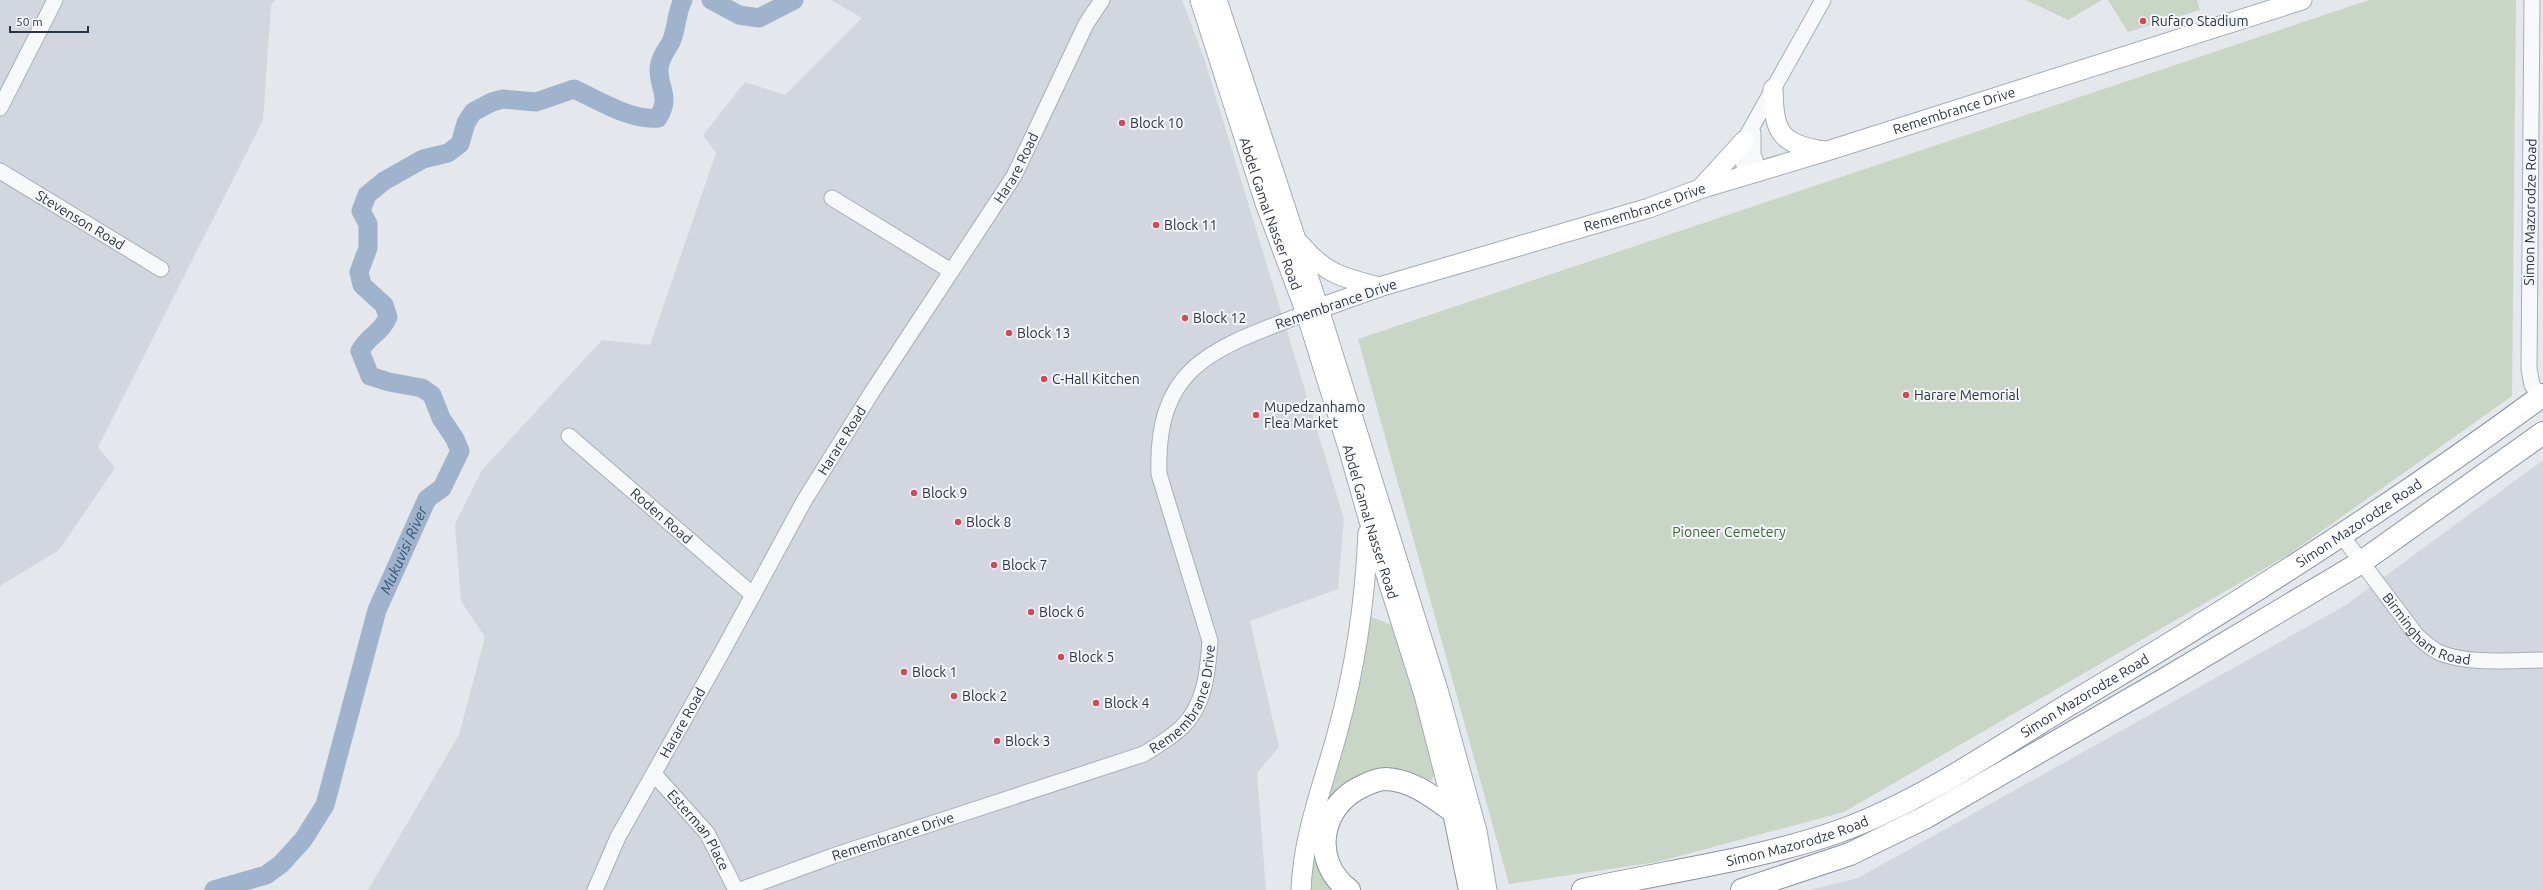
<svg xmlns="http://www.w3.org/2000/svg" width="2543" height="890" font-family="Ubuntu,sans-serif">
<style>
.built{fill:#d2d6de}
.green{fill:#c9d6c5}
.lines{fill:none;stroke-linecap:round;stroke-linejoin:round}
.river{stroke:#9fb4cc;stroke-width:19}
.minor-casing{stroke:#a9aeb7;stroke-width:17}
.major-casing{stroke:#a3abb8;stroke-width:21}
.highway-casing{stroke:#8b94a3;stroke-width:24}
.minor{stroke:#f7f8fa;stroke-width:15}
.major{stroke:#fff;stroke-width:19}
.highway{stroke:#fff;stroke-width:22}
.poi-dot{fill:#d1495b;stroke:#f4f6f9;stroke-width:1.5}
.labels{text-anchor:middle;stroke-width:4;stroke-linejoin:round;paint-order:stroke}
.poi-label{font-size:14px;fill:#2b3445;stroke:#f4f6f9;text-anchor:start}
.street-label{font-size:14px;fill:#2b3445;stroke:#f4f6f9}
.park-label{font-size:14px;fill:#3f6138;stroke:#f4f6f9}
.water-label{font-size:15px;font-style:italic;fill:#34527a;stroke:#f4f6f9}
</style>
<rect width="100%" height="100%" fill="#e4e7ec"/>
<g class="built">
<polygon points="0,0 275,0 271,6 263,120 98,447 115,468 59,550 0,586"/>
<polygon points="831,0 1182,0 1204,58 1344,519 1338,589 1250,621 1279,747 1257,773 1266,890 368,890 459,735 485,637 461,601 455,524 482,470 602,340 650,345 716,153 703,135 745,82 785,95 862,18"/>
<polygon points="2543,460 2543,890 1809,890 1858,878 2346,605"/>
</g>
<g class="green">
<polygon points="2026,0 2102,0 2068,20"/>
<polygon points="2108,0 2197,0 2200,10 2128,32"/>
<polygon points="2369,0 2516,0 2512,396 2288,555 1844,812 1657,862 1509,884 1358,339"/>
<polygon points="1370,616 1391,625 1404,659 1435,773 1429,785 1393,768 1370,772 1350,781 1325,808 1341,890 1309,890 1308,862"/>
</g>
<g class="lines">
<g class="river">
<polyline points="711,0 739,15 759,18 794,0"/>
<path id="s1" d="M214,890L266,875L281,864L303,840L325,805L377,610L427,499L442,488L460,451L455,439L441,418L432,395L422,388L389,382L370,376L360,351C369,334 380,335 388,317L384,305L362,285L359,272L368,248V224L361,211L367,195L384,181L423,159L448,153L460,144L466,123L473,112L492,102L503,99L536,102L574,89C598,100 631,121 658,118C671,97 659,89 659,70C659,59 666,51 671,42C677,29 676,13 683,0"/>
</g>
<defs>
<g id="minor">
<polyline points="2532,0 2529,369 2532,385 2543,401"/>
<polyline points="0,108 55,0"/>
<polyline points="1753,133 1753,154 1759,171"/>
<path id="s2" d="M0,171L161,269"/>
<polyline points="1746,176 1742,155 1744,141 1823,0"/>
<polyline points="832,198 951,271"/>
<path id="s3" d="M569,436L753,595"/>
<path id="s4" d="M2342,536L2417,636C2424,642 2431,649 2440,653C2471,665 2511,660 2543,660"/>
<path id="s5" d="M654,774L707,833L736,890"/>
<path id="s6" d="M595,890L618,837L721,654L804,501L872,392L1014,176L1086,24L1102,0"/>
<path id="s7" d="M740,890L833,856L1144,754C1156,746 1171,738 1182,727C1205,705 1208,671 1210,641L1159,474C1155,363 1216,348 1306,313"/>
</g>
<g id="major">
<path id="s8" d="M1200,0L1266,206L1306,313L1349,451L1369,521L1424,695L1454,812"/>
<polyline points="1217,0 1319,309 1439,693 1477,831 1487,890"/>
<path d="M1773,89C1774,132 1779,144 1824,151"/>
<polyline points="1702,187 1744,141"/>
<path d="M1301,245C1325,274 1344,278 1379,287"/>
<path id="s9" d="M1306,313L1379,287L1649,208L1700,189L1827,151L2302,0"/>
<path d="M1301,890C1303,835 1323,786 1337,734C1356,666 1365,603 1368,533"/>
</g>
<g id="highway">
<path d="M1349,890C1310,861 1320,805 1363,786C1369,783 1378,779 1386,779C1412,780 1433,797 1454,812L1470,890"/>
<path id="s10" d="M1583,890C1668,871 1757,860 1840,831C1922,801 1996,749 2070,704C2232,608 2391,507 2543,395"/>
<polyline points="1742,890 1850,854 1926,817 2167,678 2360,563 2543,433"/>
</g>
</defs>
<use href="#minor" class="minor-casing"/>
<use href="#major" class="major-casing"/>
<use href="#highway" class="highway-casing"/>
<use href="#minor" class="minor"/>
<use href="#major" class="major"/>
<use href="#highway" class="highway"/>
</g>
<g class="poi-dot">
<circle cx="2143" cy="21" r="4"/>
<circle cx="1122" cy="123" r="4"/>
<circle cx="1156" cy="225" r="4"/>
<circle cx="1185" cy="318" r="4"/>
<circle cx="1009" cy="333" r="4"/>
<circle cx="1044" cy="379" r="4"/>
<circle cx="1906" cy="395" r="4"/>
<circle cx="1256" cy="415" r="4"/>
<circle cx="914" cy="493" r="4"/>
<circle cx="958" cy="522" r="4"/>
<circle cx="994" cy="565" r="4"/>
<circle cx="1031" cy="612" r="4"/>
<circle cx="1061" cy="657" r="4"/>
<circle cx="904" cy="672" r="4"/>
<circle cx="954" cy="696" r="4"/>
<circle cx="1096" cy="703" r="4"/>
<circle cx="997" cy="741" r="4"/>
</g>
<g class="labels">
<g class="poi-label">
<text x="2151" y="26">Rufaro Stadium</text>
<text x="1130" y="128">Block 10</text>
<text x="1164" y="230">Block 11</text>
<text x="1193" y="323">Block 12</text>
<text x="1017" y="338">Block 13</text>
<text x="1052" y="384">C-Hall Kitchen</text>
<text x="1914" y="400">Harare Memorial</text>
<text x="1264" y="412">Mupedzanhamo<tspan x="1264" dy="16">Flea Market</tspan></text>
<text x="922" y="498">Block 9</text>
<text x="966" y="527">Block 8</text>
<text x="1002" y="570">Block 7</text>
<text x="1039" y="617">Block 6</text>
<text x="1069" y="662">Block 5</text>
<text x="912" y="677">Block 1</text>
<text x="962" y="701">Block 2</text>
<text x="1104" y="708">Block 4</text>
<text x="1005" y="746">Block 3</text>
</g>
<g class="street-label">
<text dy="5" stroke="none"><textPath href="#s9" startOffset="679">Remembrance Drive</textPath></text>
<text dy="5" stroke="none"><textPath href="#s6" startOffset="837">Harare Road</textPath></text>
<text dy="5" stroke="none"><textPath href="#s9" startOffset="355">Remembrance Drive</textPath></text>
<text transform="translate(2530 212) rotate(-89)" y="5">Simon Mazorodze Road</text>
<text dy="5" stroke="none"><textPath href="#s8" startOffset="225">Abdel Gamal Nasser Road</textPath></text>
<text dy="5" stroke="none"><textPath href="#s2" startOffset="94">Stevenson Road</textPath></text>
<text transform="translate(1336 304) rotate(-19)" y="5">Remembrance Drive</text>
<text dy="5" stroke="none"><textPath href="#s6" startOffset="513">Harare Road</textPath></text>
<text dy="5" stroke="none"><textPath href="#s3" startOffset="122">Roden Road</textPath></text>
<text dy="5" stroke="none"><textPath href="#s8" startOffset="549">Abdel Gamal Nasser Road</textPath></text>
<text dy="5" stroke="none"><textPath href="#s10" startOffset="868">Simon Mazorodze Road</textPath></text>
<text dy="5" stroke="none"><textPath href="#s4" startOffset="129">Birmingham Road</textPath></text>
<text dy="5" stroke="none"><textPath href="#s7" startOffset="498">Remembrance Drive</textPath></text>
<text dy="5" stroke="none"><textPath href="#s10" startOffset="544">Simon Mazorodze Road</textPath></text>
<text dy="5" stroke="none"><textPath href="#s6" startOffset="189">Harare Road</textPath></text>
<text dy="5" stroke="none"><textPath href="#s5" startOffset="72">Esterman Place</textPath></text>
<text dy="5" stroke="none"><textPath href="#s7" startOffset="162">Remembrance Drive</textPath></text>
<text dy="5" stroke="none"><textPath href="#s10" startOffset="220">Simon Mazorodze Road</textPath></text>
</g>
<g class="park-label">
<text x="1729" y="537">Pioneer Cemetery</text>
</g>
<g class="water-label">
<text dy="5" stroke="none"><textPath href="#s1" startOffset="414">Mukuvisi River</textPath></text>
</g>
</g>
<path d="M10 26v6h78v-6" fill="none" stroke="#2b3445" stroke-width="2"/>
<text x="16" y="26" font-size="12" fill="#2b3445" stroke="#f4f6f9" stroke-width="3" paint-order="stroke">50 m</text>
</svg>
